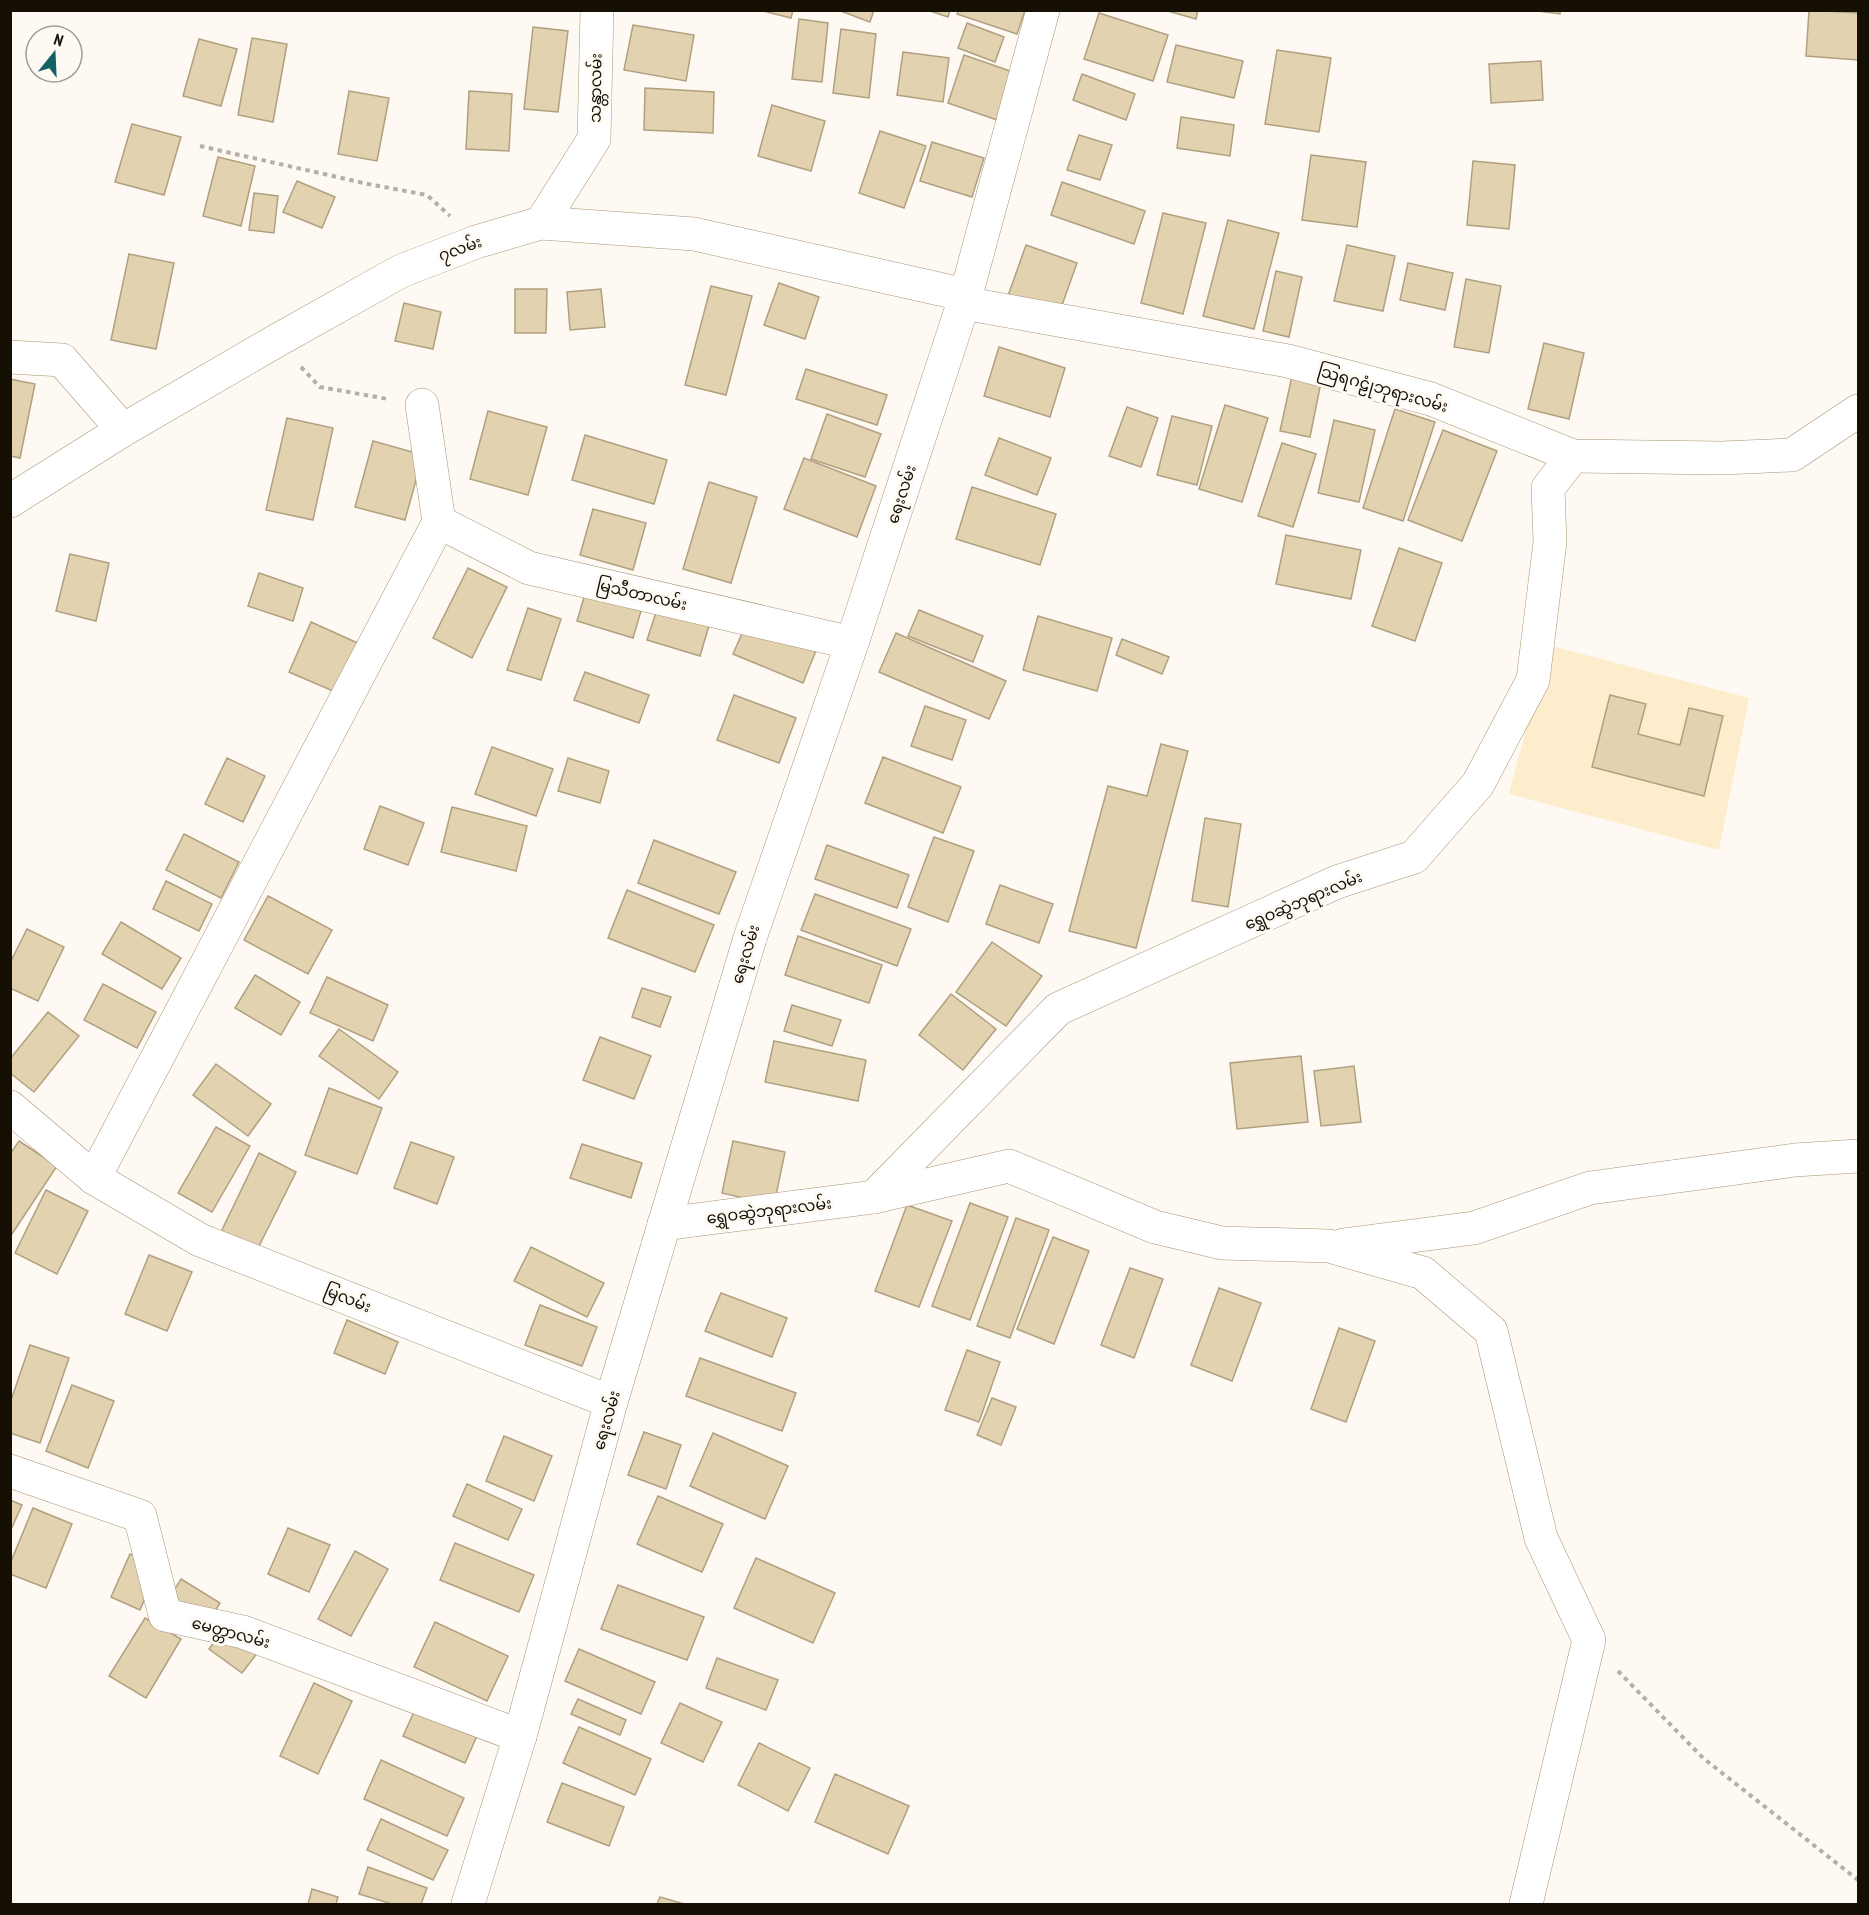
<svg xmlns="http://www.w3.org/2000/svg" width="1869" height="1915" font-family="'PT Sans Narrow','Noto Sans Myanmar',sans-serif">
<style>
.built{fill:#feedcc}
.building{fill:#e3d2af;stroke:#b1a080;stroke-width:1.5}
.lines{fill:none;stroke-linecap:round;stroke-linejoin:round}
.minor-casing{stroke:#a69575;stroke-width:34}
.path{stroke:#b4afa7;stroke-width:4;stroke-dasharray:4.5 4.5;stroke-linecap:butt}
.minor{stroke:#fff;stroke-width:33}
.labels{text-anchor:middle;stroke-width:6;stroke-linejoin:round;paint-order:stroke}
.street-label{font-size:16px;fill:#150f04;stroke:#fefaf3}
</style>
<rect width="100%" height="100%" fill="#fefaf3"/>
<polygon class="built" points="1548,645 1749,698 1719,850 1509,794"/>
<g class="building">
<polygon points="759,10 793,10 791,18"/>
<polygon points="838,10 874,10 870,22"/>
<polygon points="927,10 950,10 948,17"/>
<polygon points="959,10 1025,10 1017,34 957,14"/>
<polygon points="1164,10 1198,10 1196,19"/>
<polygon points="1530,10 1560,10 1560,14"/>
<polygon points="1809,10 1858,13 1858,60 1806,56"/>
<polygon points="1099,13 1168,35 1153,81 1084,59"/>
<polygon points="799,19 828,23 822,82 792,79"/>
<polygon points="967,23 1004,37 995,62 958,48"/>
<polygon points="633,25 694,35 686,81 624,70"/>
<polygon points="533,27 568,31 558,112 524,109"/>
<polygon points="841,29 876,34 869,98 833,93"/>
<polygon points="252,38 287,44 273,122 238,115"/>
<polygon points="199,39 237,49 221,106 183,96"/>
<polygon points="1176,45 1243,61 1234,98 1167,82"/>
<polygon points="1277,50 1331,58 1319,132 1265,124"/>
<polygon points="903,52 949,58 943,102 897,95"/>
<polygon points="964,55 1013,72 997,120 948,103"/>
<polygon points="1541,61 1543,100 1491,103 1489,64"/>
<polygon points="1082,74 1135,94 1126,120 1073,100"/>
<polygon points="645,88 714,92 713,133 644,130"/>
<polygon points="349,91 389,98 377,161 338,154"/>
<polygon points="469,91 512,94 509,151 466,149"/>
<polygon points="772,105 825,121 811,171 758,156"/>
<polygon points="1181,117 1234,125 1230,156 1177,148"/>
<polygon points="132,124 181,137 164,195 115,182"/>
<polygon points="880,131 926,146 904,208 859,193"/>
<polygon points="1079,135 1112,145 1100,180 1067,170"/>
<polygon points="932,142 984,158 972,197 920,181"/>
<polygon points="1311,155 1366,162 1357,227 1302,220"/>
<polygon points="218,157 255,166 241,226 203,216"/>
<polygon points="1473,161 1515,165 1509,229 1467,225"/>
<polygon points="297,181 335,197 322,228 283,212"/>
<polygon points="1062,182 1145,211 1134,244 1051,215"/>
<polygon points="254,193 278,196 274,233 249,230"/>
<polygon points="1163,213 1206,223 1183,314 1141,303"/>
<polygon points="1228,220 1279,233 1254,329 1203,316"/>
<polygon points="1026,245 1077,263 1055,325 1004,307"/>
<polygon points="1347,245 1395,256 1383,311 1334,301"/>
<polygon points="129,254 174,263 156,349 111,340"/>
<polygon points="1408,263 1453,273 1445,310 1400,300"/>
<polygon points="1276,271 1302,277 1289,337 1263,331"/>
<polygon points="1466,279 1501,286 1489,353 1454,347"/>
<polygon points="779,283 819,297 805,339 764,325"/>
<polygon points="711,286 752,296 726,395 685,385"/>
<polygon points="515,289 547,289 546,333 515,333"/>
<polygon points="601,289 605,327 570,330 567,292"/>
<polygon points="404,303 441,312 433,349 395,341"/>
<polygon points="1544,343 1584,353 1569,419 1528,409"/>
<polygon points="999,347 1065,368 1050,417 984,396"/>
<polygon points="806,369 887,395 877,425 796,399"/>
<polygon points="1292,376 1321,382 1310,437 1280,431"/>
<polygon points="10,379 35,384 20,458 10,456"/>
<polygon points="1225,405 1268,418 1242,502 1199,489"/>
<polygon points="1127,407 1158,418 1141,467 1109,456"/>
<polygon points="1395,409 1435,422 1403,521 1363,508"/>
<polygon points="488,411 547,427 528,495 470,479"/>
<polygon points="827,414 881,434 865,477 811,459"/>
<polygon points="1172,416 1212,426 1197,485 1157,475"/>
<polygon points="287,418 333,428 313,520 266,510"/>
<polygon points="1334,420 1375,430 1359,502 1318,493"/>
<polygon points="1443,430 1497,451 1462,541 1408,520"/>
<polygon points="585,435 667,460 654,504 572,480"/>
<polygon points="999,438 1051,458 1037,495 985,475"/>
<polygon points="373,441 423,455 405,520 355,507"/>
<polygon points="1282,443 1316,454 1293,527 1258,516"/>
<polygon points="804,458 876,486 857,537 784,509"/>
<polygon points="709,482 757,497 731,583 683,569"/>
<polygon points="972,487 1056,514 1040,565 956,539"/>
<polygon points="593,509 646,523 633,570 580,555"/>
<polygon points="1286,535 1361,550 1351,599 1276,584"/>
<polygon points="1399,548 1442,563 1415,641 1372,626"/>
<polygon points="70,554 109,563 96,621 56,611"/>
<polygon points="468,568 507,587 472,658 433,638"/>
<polygon points="259,573 303,588 293,621 248,606"/>
<polygon points="585,594 641,611 633,638 577,621"/>
<polygon points="659,603 711,619 700,656 647,640"/>
<polygon points="528,608 561,619 541,680 507,670"/>
<polygon points="919,610 983,636 973,662 908,636"/>
<polygon points="750,615 819,643 803,683 733,654"/>
<polygon points="1038,616 1112,638 1097,691 1023,670"/>
<polygon points="311,622 362,645 340,694 289,672"/>
<polygon points="896,633 1006,681 989,719 879,672"/>
<polygon points="1122,639 1169,657 1162,674 1116,655"/>
<polygon points="585,672 649,695 639,723 574,700"/>
<polygon points="734,695 796,718 779,763 717,740"/>
<polygon points="1610,695 1646,704 1638,734 1680,745 1689,708 1723,716 1704,796 1592,767"/>
<polygon points="925,706 966,720 952,760 911,746"/>
<polygon points="1161,744 1188,751 1136,948 1069,931 1108,786 1147,796"/>
<polygon points="492,747 553,769 536,816 475,794"/>
<polygon points="883,757 961,787 943,833 865,803"/>
<polygon points="227,758 265,776 243,822 205,804"/>
<polygon points="568,758 609,771 600,803 558,791"/>
<polygon points="380,806 424,823 408,865 364,849"/>
<polygon points="452,807 527,826 516,871 441,852"/>
<polygon points="1205,818 1241,824 1228,907 1192,901"/>
<polygon points="184,834 239,862 221,898 166,870"/>
<polygon points="934,837 974,851 948,922 908,907"/>
<polygon points="654,840 736,872 719,914 638,883"/>
<polygon points="827,845 909,875 897,908 815,879"/>
<polygon points="166,881 212,904 199,931 153,909"/>
<polygon points="1000,885 1053,904 1039,943 986,924"/>
<polygon points="627,890 714,925 695,972 608,938"/>
<polygon points="815,894 911,929 897,966 801,930"/>
<polygon points="268,896 332,930 308,974 244,940"/>
<polygon points="121,922 181,958 162,989 102,954"/>
<polygon points="27,929 64,947 38,1001 10,988 10,963"/>
<polygon points="798,936 882,965 869,1003 785,975"/>
<polygon points="992,942 1042,976 1006,1026 956,992"/>
<polygon points="255,975 300,1002 281,1035 235,1008"/>
<polygon points="327,977 388,1005 373,1041 310,1013"/>
<polygon points="103,984 156,1012 137,1048 84,1020"/>
<polygon points="642,988 671,997 660,1027 632,1017"/>
<polygon points="951,994 996,1029 963,1070 919,1035"/>
<polygon points="792,1005 841,1020 832,1046 784,1031"/>
<polygon points="48,1012 79,1036 34,1092 10,1073 10,1059"/>
<polygon points="339,1029 398,1072 379,1099 319,1056"/>
<polygon points="600,1037 651,1056 634,1099 583,1080"/>
<polygon points="774,1041 866,1060 858,1101 765,1082"/>
<polygon points="1301,1056 1308,1122 1237,1129 1230,1063"/>
<polygon points="216,1064 271,1104 248,1136 193,1095"/>
<polygon points="1354,1066 1361,1122 1321,1126 1314,1071"/>
<polygon points="329,1088 382,1108 357,1174 305,1155"/>
<polygon points="216,1127 250,1146 212,1212 178,1193"/>
<polygon points="19,1141 57,1166 10,1237 10,1154"/>
<polygon points="733,1141 785,1152 774,1205 722,1193"/>
<polygon points="411,1142 454,1157 437,1204 394,1188"/>
<polygon points="582,1144 642,1163 631,1198 570,1178"/>
<polygon points="259,1153 296,1172 257,1250 221,1232"/>
<polygon points="46,1190 88,1211 57,1274 15,1253"/>
<polygon points="970,1203 1008,1217 970,1320 932,1306"/>
<polygon points="907,1205 952,1221 919,1307 875,1291"/>
<polygon points="1016,1218 1049,1230 1010,1338 977,1326"/>
<polygon points="1053,1237 1089,1251 1054,1344 1017,1329"/>
<polygon points="531,1247 604,1283 587,1317 514,1281"/>
<polygon points="149,1255 192,1272 167,1331 125,1314"/>
<polygon points="1130,1268 1163,1279 1134,1358 1101,1345"/>
<polygon points="1219,1288 1261,1303 1232,1381 1191,1365"/>
<polygon points="721,1293 787,1318 772,1357 705,1331"/>
<polygon points="540,1305 597,1327 582,1366 525,1345"/>
<polygon points="347,1320 398,1342 385,1374 334,1353"/>
<polygon points="1339,1328 1375,1341 1346,1422 1311,1409"/>
<polygon points="30,1345 69,1358 40,1443 10,1433 10,1403"/>
<polygon points="967,1350 1000,1362 979,1422 945,1410"/>
<polygon points="700,1358 796,1393 782,1431 686,1396"/>
<polygon points="72,1385 114,1401 88,1468 46,1451"/>
<polygon points="992,1398 1016,1407 1001,1445 977,1435"/>
<polygon points="644,1432 681,1445 666,1489 628,1475"/>
<polygon points="713,1433 788,1466 765,1519 690,1486"/>
<polygon points="504,1436 552,1456 534,1501 486,1481"/>
<polygon points="467,1484 522,1509 508,1540 453,1516"/>
<polygon points="658,1496 723,1524 702,1572 637,1544"/>
<polygon points="10,1500 22,1505 10,1532"/>
<polygon points="33,1508 72,1524 46,1588 10,1574 10,1564"/>
<polygon points="288,1528 330,1545 309,1592 268,1574"/>
<polygon points="455,1543 534,1575 519,1612 440,1580"/>
<polygon points="355,1551 388,1569 351,1636 318,1619"/>
<polygon points="130,1554 159,1566 140,1610 111,1597"/>
<polygon points="756,1558 835,1593 813,1643 734,1608"/>
<polygon points="181,1579 220,1603 200,1636 161,1611"/>
<polygon points="618,1585 704,1617 687,1660 601,1629"/>
<polygon points="145,1618 181,1639 146,1698 109,1676"/>
<polygon points="231,1618 265,1643 242,1673 209,1649"/>
<polygon points="435,1622 508,1656 487,1701 414,1667"/>
<polygon points="579,1649 655,1682 641,1714 565,1681"/>
<polygon points="717,1658 778,1680 766,1710 706,1688"/>
<polygon points="314,1683 352,1701 318,1774 280,1756"/>
<polygon points="423,1692 484,1720 465,1763 403,1736"/>
<polygon points="578,1699 626,1720 620,1735 571,1714"/>
<polygon points="680,1703 722,1722 703,1762 661,1743"/>
<polygon points="579,1727 651,1759 635,1795 563,1763"/>
<polygon points="759,1743 810,1768 788,1811 738,1785"/>
<polygon points="381,1760 464,1798 447,1836 364,1799"/>
<polygon points="835,1774 909,1806 888,1854 815,1822"/>
<polygon points="562,1783 624,1807 609,1846 547,1822"/>
<polygon points="381,1819 448,1850 433,1880 367,1850"/>
<polygon points="368,1867 427,1888 421,1904 392,1904 359,1894"/>
<polygon points="312,1889 338,1897 336,1904 308,1904"/>
<polygon points="660,1897 684,1904 657,1904"/>
</g>
<g class="lines">
<defs>
<g id="minor">
<polyline points="541,223 594,139 597,10"/>
<polyline points="963,303 1288,361 1431,399 1573,456 1722,458 1792,455 1858,411"/>
<polyline points="10,357 62,360 123,430"/>
<polyline points="10,501 123,430 276,341 401,271 476,242 541,223 694,234 966,295"/>
<polyline points="439,522 529,568 852,643"/>
<polyline points="10,1107 94,1178 200,1240 611,1402"/>
<polyline points="94,1178 439,522 422,405"/>
<polyline points="874,1197 1058,1009 1337,882 1414,857 1478,784 1533,680 1550,542 1548,488 1573,456"/>
<polyline points="664,1224 874,1197 1009,1166 1155,1227 1222,1243 1329,1246 1423,1273 1491,1331 1541,1538 1589,1640 1526,1904"/>
<polyline points="1343,1245 1474,1228 1590,1188 1795,1160 1858,1156"/>
<polyline points="10,1471 140,1516 165,1615 243,1632 520,1736"/>
<polyline points="468,1904 520,1736 611,1402 750,938 852,643 966,295 1043,10"/>
</g>
</defs>
<use href="#minor" class="minor-casing"/>
<g class="path">
<polyline points="200,146 368,184 427,195 450,216"/>
<polyline points="301,367 320,387 388,399"/>
<polyline points="1618,1671 1703,1758 1858,1880"/>
</g>
<use href="#minor" class="minor"/>
</g>
<g class="labels">
<g class="street-label">
<text transform="translate(595 88) rotate(-89)" y="6">သန္တာလမ်း</text>
<text transform="translate(460 248) rotate(-20)" y="6">၇လမ်း</text>
<text transform="translate(1383 388) rotate(16)" y="6">သြရဂဠုံဘုရားလမ်း</text>
<text transform="translate(901 494) rotate(-72)" y="6">ရေးလမ်း</text>
<text transform="translate(642 594) rotate(13)" y="6">မြသီတာလမ်း</text>
<text transform="translate(1303 900) rotate(-23)" y="6">ရွှေဝဆွဲဘုရားလမ်း</text>
<text transform="translate(745 954) rotate(-73)" y="6">ရေးလမ်း</text>
<text transform="translate(769 1210) rotate(-7)" y="6">ရွှေဝဆွဲဘုရားလမ်း</text>
<text transform="translate(348 1298) rotate(22)" y="6">မြလမ်း</text>
<text transform="translate(606 1420) rotate(-74)" y="6">ရေးလမ်း</text>
<text transform="translate(231 1632) rotate(15)" y="6">မေတ္တာလမ်း</text>
</g>
</g>
<rect width="1869" height="1915" fill="none" stroke="#150f04" stroke-width="24"/>
<g transform="translate(54 54) rotate(18)"><circle r="28" fill="#fefaf3" stroke="#a19c93" stroke-width="1.5"/>
<path d="M0-4.5L10 22L0 15L-10 22Z" fill="#116262"/>
<text y="-9" font-size="16" font-weight="bold" text-anchor="middle" fill="#150f04">N</text>
</g>
</svg>
